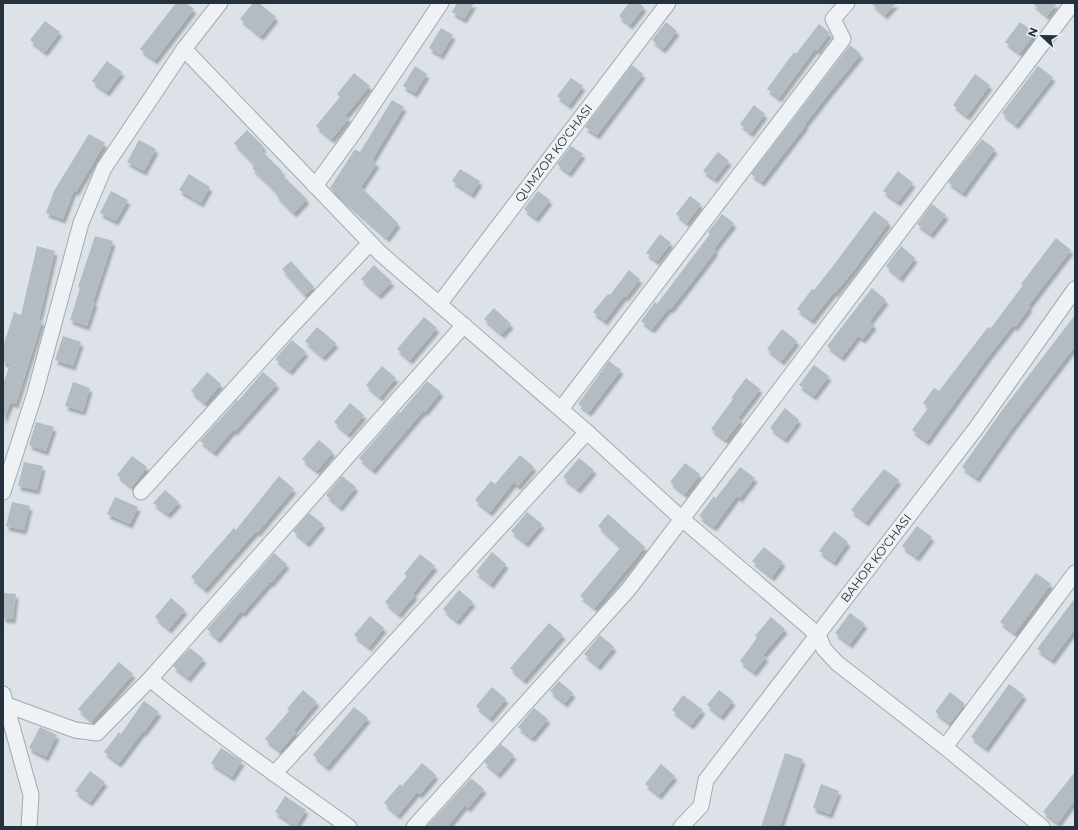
<svg xmlns="http://www.w3.org/2000/svg" width="1078" height="830" font-family="Montserrat,sans-serif">
<style>
.building{fill:#b3bcc3;filter:url(#shadow)}
.lines{fill:none;stroke-linecap:round;stroke-linejoin:round}
.minor-casing{stroke:#a1aab1;stroke-width:17}
.minor{stroke:#eef2f5;stroke-width:15}
.labels{text-anchor:middle;stroke-width:3;stroke-linejoin:round;paint-order:stroke}
.street-label{font-size:12px;fill:#25323d;stroke:#ebf0f4}
</style>
<defs>
<filter id="shadow"><feDropShadow dx="2.5" dy="4.5" stdDeviation="1" flood-color="#0004"/></filter>
</defs>
<rect width="100%" height="100%" fill="#dce2e7"/>
<g class="building">
<polygon points="176,3 186,3 194,9 155,60 140,49"/>
<polygon points="253,3 259,3 276,17 261,36 240,19"/>
<polygon points="457,3 474,3 464,19 452,12"/>
<polygon points="629,3 639,3 644,7 630,25 619,16"/>
<polygon points="871,3 896,3 885,15"/>
<polygon points="1032,3 1057,3 1047,16"/>
<polygon points="45,21 60,32 45,52 30,40"/>
<polygon points="666,22 677,31 663,49 652,40"/>
<polygon points="1020,22 1035,33 1020,53 1005,42"/>
<polygon points="819,24 830,33 817,51 815,49 779,98 767,89 794,52 796,54"/>
<polygon points="441,28 453,35 441,55 429,48"/>
<polygon points="850,45 861,54 830,92 805,124 806,125 762,182 751,174"/>
<polygon points="107,61 122,72 107,92 92,81"/>
<polygon points="632,65 643,74 597,135 585,127"/>
<polygon points="415,66 427,74 415,93 403,86"/>
<polygon points="1038,66 1053,77 1016,125 1002,113"/>
<polygon points="354,73 370,86 345,116 349,118 332,139 316,126 340,97 337,94"/>
<polygon points="975,74 990,85 967,116 953,105"/>
<polygon points="571,78 583,86 569,105 557,96"/>
<polygon points="392,100 404,107 372,160 377,163 361,187 398,223 387,238 330,188 355,149 360,152"/>
<polygon points="754,105 765,114 751,133 740,124"/>
<polygon points="247,130 264,147 261,150 283,172 281,174 307,199 294,213 276,195 278,193 252,168 255,165 234,143"/>
<polygon points="89,134 105,143 76,192 74,190 63,219 46,213 54,191"/>
<polygon points="982,139 995,149 963,193 948,182"/>
<polygon points="139,140 156,149 144,171 127,162"/>
<polygon points="571,146 583,154 569,173 557,164"/>
<polygon points="718,152 729,161 715,179 703,171"/>
<polygon points="460,169 480,181 472,194 452,181"/>
<polygon points="898,171 913,183 898,202 883,191"/>
<polygon points="189,174 210,187 201,203 179,190"/>
<polygon points="111,191 128,200 116,221 100,213"/>
<polygon points="538,191 550,200 536,218 524,209"/>
<polygon points="690,196 701,204 687,223 676,214"/>
<polygon points="932,204 946,215 931,234 917,224"/>
<polygon points="874,211 889,222 854,270 835,293 834,292 812,320 797,309 812,289 814,290 836,262"/>
<polygon points="722,214 734,223 714,249 716,250 702,269 671,309 669,308 652,329 641,321 655,302 657,304 710,234 708,232"/>
<polygon points="660,234 671,243 657,261 646,253"/>
<polygon points="95,236 113,241 93,302 95,302 87,326 70,320 80,288 78,287"/>
<polygon points="1056,238 1071,250 1028,306 1030,307 1015,327 1013,325 988,357 927,441 912,430 929,407 923,403 934,388 939,391 988,327 991,328 1023,285 1021,284"/>
<polygon points="37,246 55,251 39,320 42,321 16,404 11,402 3,421 3,384 10,364 3,362 3,347 14,312 21,315"/>
<polygon points="901,246 915,258 900,278 886,266"/>
<polygon points="291,261 314,287 305,295 282,269"/>
<polygon points="374,265 392,282 379,295 361,279"/>
<polygon points="629,270 640,279 626,297 624,296 605,321 593,312 608,294 610,295"/>
<polygon points="872,288 886,300 870,321 874,325 863,339 858,336 842,357 827,346"/>
<polygon points="494,308 511,324 502,334 484,319"/>
<polygon points="1075,315 1075,346 1010,431 977,478 962,467 1000,413"/>
<polygon points="424,317 437,328 410,360 397,349"/>
<polygon points="317,327 336,343 323,357 305,341"/>
<polygon points="782,329 797,341 782,361 767,349"/>
<polygon points="63,336 81,342 73,366 55,360"/>
<polygon points="292,340 306,352 290,371 275,359"/>
<polygon points="609,361 621,370 589,412 578,404"/>
<polygon points="814,365 829,376 814,396 799,385"/>
<polygon points="382,366 396,378 380,397 366,385"/>
<polygon points="207,372 221,384 205,403 191,391"/>
<polygon points="263,372 277,384 235,431 233,430 214,452 200,441 217,422 217,423 237,400 238,401"/>
<polygon points="746,378 760,389 738,418 741,420 726,440 711,429 733,399 731,398"/>
<polygon points="427,381 441,392 425,412 424,410 373,470 359,458 399,412 400,413"/>
<polygon points="73,382 90,388 83,411 65,406"/>
<polygon points="350,403 364,415 348,434 334,422"/>
<polygon points="785,408 799,420 785,439 770,428"/>
<polygon points="36,422 54,427 46,451 29,445"/>
<polygon points="319,440 333,452 317,471 302,459"/>
<polygon points="520,455 534,467 518,486 514,482 490,512 475,500 491,481 495,484"/>
<polygon points="132,456 147,467 132,487 117,475"/>
<polygon points="579,458 594,470 578,489 563,477"/>
<polygon points="24,462 43,466 37,490 18,486"/>
<polygon points="685,463 700,474 685,494 670,482"/>
<polygon points="740,467 755,478 740,498 737,496 714,527 699,516 714,496 716,498"/>
<polygon points="884,469 899,480 866,522 851,510"/>
<polygon points="279,476 294,489 258,532 256,531 205,589 191,577 234,528 236,530"/>
<polygon points="342,476 356,487 340,507 326,495"/>
<polygon points="165,490 179,502 168,514 153,503"/>
<polygon points="115,497 138,507 130,524 107,514"/>
<polygon points="12,502 30,506 24,530 6,526"/>
<polygon points="527,512 542,524 526,543 511,531"/>
<polygon points="309,513 323,524 307,543 293,531"/>
<polygon points="608,514 645,547 595,608 580,596 621,547 598,526"/>
<polygon points="917,526 932,537 917,557 902,546"/>
<polygon points="834,531 848,542 834,562 819,551"/>
<polygon points="764,547 783,562 772,577 752,561"/>
<polygon points="492,552 506,564 491,584 476,572"/>
<polygon points="274,553 287,564 271,583 270,582 243,613 241,611 218,639 207,629"/>
<polygon points="420,554 435,566 413,593 415,595 399,614 385,602 407,576 404,574"/>
<polygon points="1036,573 1051,584 1015,633 1000,622"/>
<polygon points="459,590 473,602 457,621 443,609"/>
<polygon points="3,593 16,594 13,619 3,618"/>
<polygon points="171,598 185,610 169,629 155,617"/>
<polygon points="1075,598 1075,629 1052,660 1037,649"/>
<polygon points="850,613 865,624 850,644 835,633"/>
<polygon points="370,616 384,628 369,647 354,635"/>
<polygon points="771,617 785,629 763,655 766,657 754,672 740,661 757,638 755,636"/>
<polygon points="549,623 563,635 524,680 510,668"/>
<polygon points="600,635 614,647 598,666 584,654"/>
<polygon points="190,648 204,659 188,678 173,666"/>
<polygon points="119,662 133,674 92,721 78,709"/>
<polygon points="559,681 573,693 565,703 550,691"/>
<polygon points="1009,684 1024,695 986,748 971,737"/>
<polygon points="492,687 506,699 490,718 476,706"/>
<polygon points="303,690 317,702 294,730 296,732 280,751 265,739 289,711 287,709"/>
<polygon points="719,690 733,701 721,716 707,705"/>
<polygon points="950,692 965,704 950,723 935,712"/>
<polygon points="683,695 703,710 691,725 672,710"/>
<polygon points="144,701 159,712 144,732 143,731 119,763 104,752 119,732 121,734"/>
<polygon points="354,707 368,718 327,767 313,755"/>
<polygon points="534,708 548,719 532,738 518,727"/>
<polygon points="40,727 57,735 46,757 29,748"/>
<polygon points="501,744 514,755 498,774 484,762"/>
<polygon points="221,748 242,761 232,777 211,763"/>
<polygon points="785,753 803,759 780,827 761,827"/>
<polygon points="422,763 436,775 420,794 417,792 398,815 384,803 400,784 402,786"/>
<polygon points="661,764 675,776 659,795 645,784"/>
<polygon points="90,771 105,782 90,802 75,791"/>
<polygon points="1075,772 1075,800 1058,823 1043,812"/>
<polygon points="471,778 484,789 468,808 465,805 447,827 426,827"/>
<polygon points="821,784 839,791 830,814 813,808"/>
<polygon points="285,796 306,810 296,826 275,812"/>
</g>
<g class="lines">
<defs>
<g id="minor">
<polyline points="184,49 380,253 587,432 682,519 818,635 824,649 837,663 945,747 1042,827"/>
<polyline points="315,186 355,131 441,3"/>
<path id="s1" d="M440,303L668,3"/>
<polyline points="561,409 843,39 833,19 847,3"/>
<polyline points="3,492 35,393 81,223 104,168 184,49 220,3"/>
<polyline points="141,492 288,330 370,243"/>
<path d="M150,679C214,732 282,779 349,827"/>
<polyline points="3,694 31,795 29,827"/>
<polyline points="7,705 75,730 97,733 150,679 464,325"/>
<polyline points="945,747 1075,573"/>
<polyline points="274,774 587,432"/>
<polyline points="414,827 628,590 1073,3"/>
<path id="s2" d="M681,827L701,806L706,780L977,427L1075,289"/>
</g>
</defs>
<use href="#minor" class="minor-casing"/>
<use href="#minor" class="minor"/>
</g>
<g class="labels">
<g class="street-label">
<text dy="4" stroke="none"><textPath href="#s1" startOffset="188">QUMZOR KO'CHASI</textPath></text>
<text dy="4" stroke="none"><textPath href="#s2" startOffset="335">BAHOR KO'CHASI</textPath></text>
</g>
</g>
<rect width="1078" height="830" fill="none" stroke="#25323d" stroke-width="8"/>
<g transform="translate(1042 36) rotate(292)" stroke="#ebf0f4" stroke-width="3" paint-order="stroke">
<path d="M0-3L7 15L0 10L-7 15Z" fill="#25323d"/>
<text y="-6" font-size="11" font-weight="bold" text-anchor="middle" fill="#25323d">N</text>
</g>
</svg>
